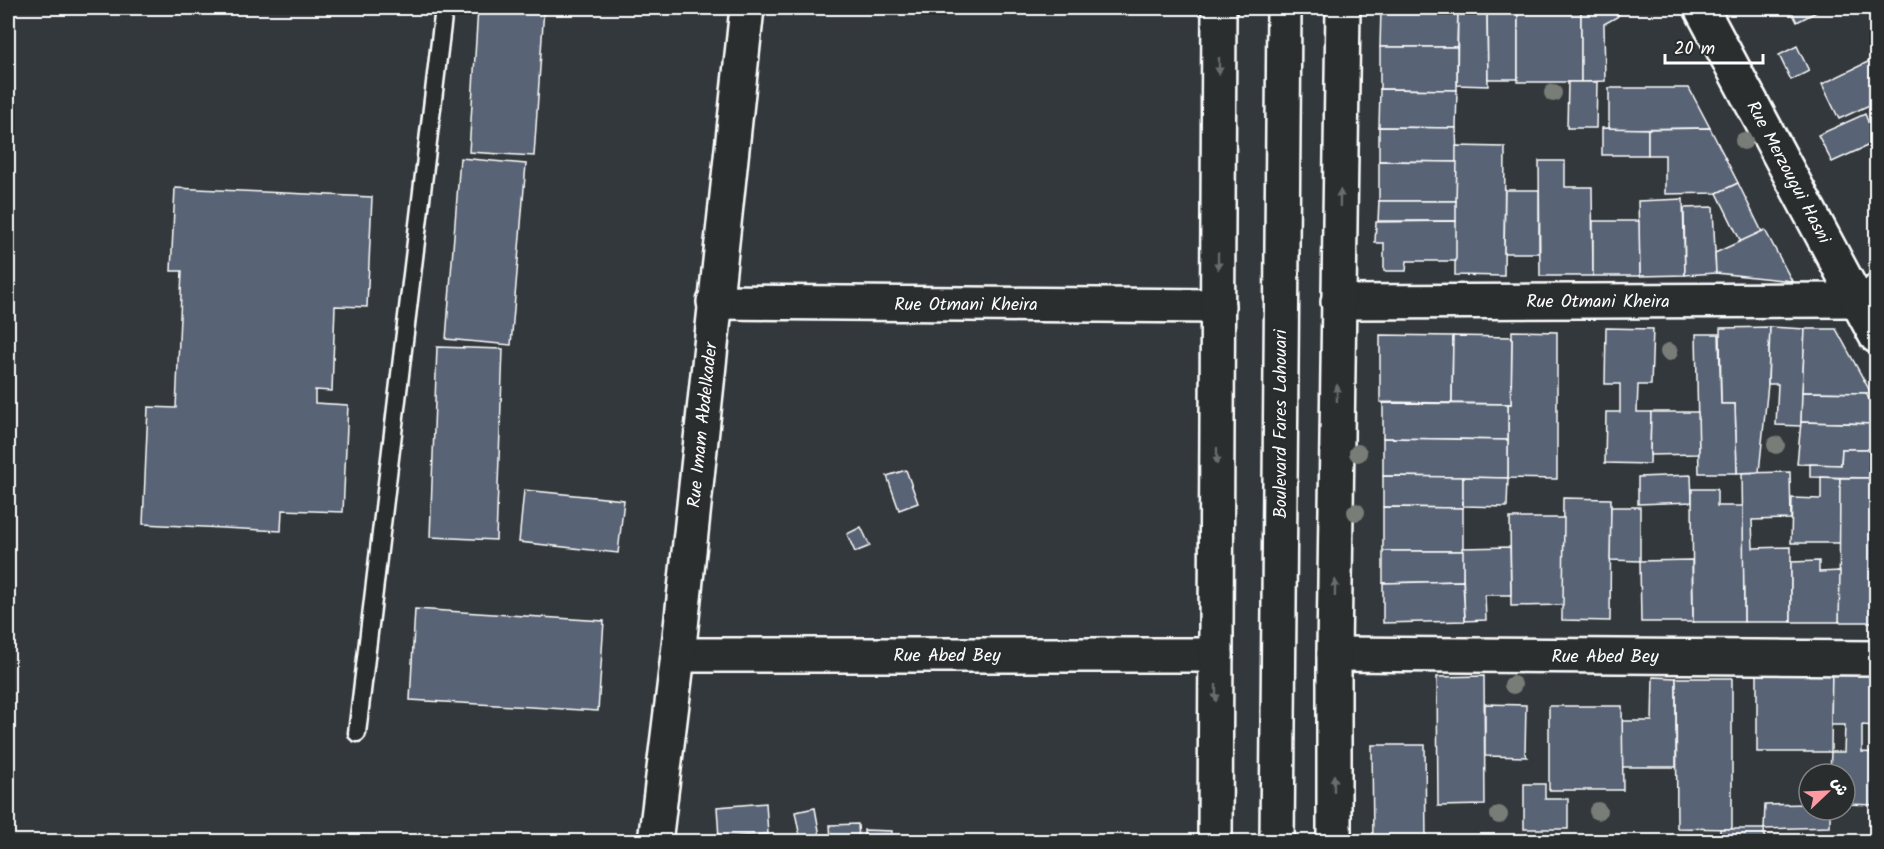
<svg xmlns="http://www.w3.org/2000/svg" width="1884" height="849" font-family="Kalam,'Playpen Sans Arabic',sans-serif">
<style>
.building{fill:#596475;stroke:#fff;stroke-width:1.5}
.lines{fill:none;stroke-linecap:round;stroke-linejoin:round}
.service-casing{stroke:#fff;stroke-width:21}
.minor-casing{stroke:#fff;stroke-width:38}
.tertiary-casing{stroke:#fff;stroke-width:38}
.primary-casing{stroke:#fff;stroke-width:38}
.service{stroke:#2a2d2e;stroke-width:16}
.minor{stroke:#2a2d2e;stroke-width:33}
.tertiary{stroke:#2a2d2e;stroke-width:33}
.primary{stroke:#2a2d2e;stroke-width:33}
.tree{fill:#787d78}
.oneway{fill:#6a6c6d}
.labels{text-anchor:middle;stroke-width:5;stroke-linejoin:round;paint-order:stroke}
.street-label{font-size:18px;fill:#fff;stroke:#2a2d2e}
</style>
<rect width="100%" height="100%" fill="#33383c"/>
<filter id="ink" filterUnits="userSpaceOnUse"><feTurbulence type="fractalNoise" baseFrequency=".0167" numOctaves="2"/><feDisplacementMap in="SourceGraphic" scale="12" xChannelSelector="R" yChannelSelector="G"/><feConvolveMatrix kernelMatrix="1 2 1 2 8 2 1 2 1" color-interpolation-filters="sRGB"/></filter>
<g filter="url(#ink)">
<g class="building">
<polygon points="478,8 544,8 534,156 469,152"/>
<polygon points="1381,8 1458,8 1457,47 1380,47"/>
<polygon points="1458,8 1487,8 1488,86 1457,85"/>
<polygon points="1487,8 1518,8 1518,79 1488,79"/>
<rect x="1518" y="8" width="63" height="74"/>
<polygon points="1581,8 1624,8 1617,17 1604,24 1605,81 1581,82"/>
<polygon points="1790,8 1824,8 1797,22"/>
<polygon points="1797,46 1809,71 1791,80 1779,55"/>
<polygon points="1380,47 1457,47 1457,90 1380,89"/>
<polygon points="1876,58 1876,102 1839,119 1822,84"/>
<polygon points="1568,82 1597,82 1596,128 1567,128"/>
<polygon points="1609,88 1689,88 1710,128 1609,129"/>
<polygon points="1380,89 1457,90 1456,128 1379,127"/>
<polygon points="1865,114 1876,142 1832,162 1818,135"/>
<polygon points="1379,127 1456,128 1457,162 1379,161"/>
<polygon points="1602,128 1648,129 1648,155 1602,155"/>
<polygon points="1710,128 1738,183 1717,193 1665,194 1665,155 1648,155 1648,129"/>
<polygon points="1456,146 1505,147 1504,276 1455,275"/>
<polygon points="460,158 526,164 511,345 446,339"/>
<polygon points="1379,161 1457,162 1456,201 1379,201"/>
<polygon points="1539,161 1565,161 1565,187 1592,187 1593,276 1540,276"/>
<polygon points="1738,183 1762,232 1741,242 1717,193"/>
<polygon points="175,188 372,197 367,307 335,306 332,391 315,390 315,403 348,405 343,512 282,510 281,531 143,524 148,407 176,408 182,271 171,271"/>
<polygon points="1505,190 1539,190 1539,253 1504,253"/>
<polygon points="1683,199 1685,275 1640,276 1638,201"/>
<polygon points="1379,201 1456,201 1456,221 1378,221"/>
<polygon points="1713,207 1716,273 1685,275 1684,208"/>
<polygon points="1456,221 1456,261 1407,261 1406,271 1384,271 1384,243 1375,243 1376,222"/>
<polygon points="1593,221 1639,221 1640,276 1593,276"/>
<polygon points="1765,230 1792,281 1716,273 1715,253"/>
<polygon points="1770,327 1768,384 1759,472 1737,473 1735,404 1721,404 1720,328"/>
<polygon points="1770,327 1805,329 1801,426 1776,425 1778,384 1768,384"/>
<polygon points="1606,328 1653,329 1651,385 1638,385 1637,412 1651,412 1650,464 1605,463 1606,412 1620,412 1620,384 1605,384"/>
<polygon points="1805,329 1836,329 1871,393 1802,392"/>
<polygon points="1512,331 1557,332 1557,479 1508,478 1508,404 1511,404"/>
<polygon points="1696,334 1719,334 1721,404 1735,404 1737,473 1699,473"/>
<polygon points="1380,335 1453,336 1452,403 1380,402"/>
<polygon points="1453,336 1512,337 1511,404 1452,403"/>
<polygon points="437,347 503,349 496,540 430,537"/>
<polygon points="1802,392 1866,393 1876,413 1876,424 1801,422"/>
<polygon points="1383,403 1508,404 1508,440 1383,438"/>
<polygon points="1651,412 1698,412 1699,454 1650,455"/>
<polygon points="1801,422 1876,424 1876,449 1842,449 1841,465 1797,464"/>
<polygon points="1383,438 1508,440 1508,478 1383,476"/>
<polygon points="1842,449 1876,449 1876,478 1810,477 1810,464 1841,465"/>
<polygon points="906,470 918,503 899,510 887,476"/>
<polygon points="1790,472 1791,519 1752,520 1753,548 1791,547 1791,622 1744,622 1742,473"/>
<polygon points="1691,475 1692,502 1638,504 1638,477"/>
<polygon points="1383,476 1463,477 1463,508 1383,507"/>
<polygon points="1463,477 1508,478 1507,507 1463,506"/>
<polygon points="1821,477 1840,478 1841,543 1791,543 1792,498 1821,499"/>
<polygon points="1840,478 1876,478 1876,622 1839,622"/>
<polygon points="1692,489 1717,489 1717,506 1743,506 1744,622 1693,622"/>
<polygon points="524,490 624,500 618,553 519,542"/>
<polygon points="1563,498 1611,499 1610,621 1562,620"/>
<polygon points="1383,507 1463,508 1463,551 1383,551"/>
<polygon points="1611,507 1640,507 1640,561 1610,560"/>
<polygon points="1510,518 1564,518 1563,605 1511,606"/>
<polygon points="861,527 870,546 855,552 847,534"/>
<polygon points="1510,547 1511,595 1485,595 1486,620 1465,621 1462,548"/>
<polygon points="1383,551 1463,551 1463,581 1383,583"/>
<polygon points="1692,560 1693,622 1641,622 1640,561"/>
<polygon points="1819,561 1819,572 1840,571 1839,622 1791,622 1791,562"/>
<polygon points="1463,581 1465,621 1383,623 1383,583"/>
<polygon points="415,609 604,621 598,711 410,700"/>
<polygon points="1757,669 1832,669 1831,752 1757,752"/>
<polygon points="1832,669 1876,670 1876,726 1862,725 1862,752 1876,753 1875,805 1845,804 1845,774 1830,774 1831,752 1844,752 1845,725 1831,725"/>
<polygon points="1484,676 1485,805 1438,806 1437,677"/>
<polygon points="1653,677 1676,678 1676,767 1622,767 1622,721 1652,721"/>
<polygon points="1676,678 1732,678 1732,829 1677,828"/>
<polygon points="1876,681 1876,805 1875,805"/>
<polygon points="1485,704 1526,705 1525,754 1527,757 1485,756"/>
<polygon points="1549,706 1622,706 1623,790 1549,790"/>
<polygon points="1372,745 1425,745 1426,842 1373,842"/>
<polygon points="1524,784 1545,784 1545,799 1568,799 1568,829 1524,829"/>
<polygon points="766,803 768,834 719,838 717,807"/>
<polygon points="1809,804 1809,810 1830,810 1830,827 1764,829 1765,805"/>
<polygon points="815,808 821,842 801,842 795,812"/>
<polygon points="858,824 859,842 831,842 830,825"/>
<polygon points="1720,829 1764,829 1765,842 1720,842"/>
<polygon points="864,830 892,831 891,842 864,842"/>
</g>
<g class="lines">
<defs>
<g id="service">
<polyline points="1857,300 1876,281"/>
<polyline points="357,733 444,8"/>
</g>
<g id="minor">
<polyline points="714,302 1218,306"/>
<polyline points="1338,302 1857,300"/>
<polyline points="1334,654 1876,658"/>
<polyline points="678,655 1216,655"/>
<polyline points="655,842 678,655 747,8"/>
<polyline points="1215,842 1219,8"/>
<polyline points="1334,842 1334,654 1343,8"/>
</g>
<polyline id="tertiary" points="1701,8 1876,336"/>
<polyline id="primary" points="1277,842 1284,8"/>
</defs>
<use href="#service" class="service-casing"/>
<use href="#minor" class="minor-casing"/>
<use href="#tertiary" class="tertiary-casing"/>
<use href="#primary" class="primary-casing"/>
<use href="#service" class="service"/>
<use href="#minor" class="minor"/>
<use href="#tertiary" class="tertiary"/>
<use href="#primary" class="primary"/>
</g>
<g class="tree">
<circle cx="1553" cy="93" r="9"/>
<circle cx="1744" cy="141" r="9"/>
<circle cx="1669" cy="352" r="9"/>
<circle cx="1776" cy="445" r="9"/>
<circle cx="1358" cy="453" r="9"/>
<circle cx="1356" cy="512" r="9"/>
<circle cx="1513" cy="685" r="9"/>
<circle cx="1598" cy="811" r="9"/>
<circle cx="1499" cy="815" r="9"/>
</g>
<defs><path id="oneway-solid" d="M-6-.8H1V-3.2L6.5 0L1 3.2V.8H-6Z" transform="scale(1.5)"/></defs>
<g class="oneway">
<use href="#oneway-solid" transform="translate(1219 66) rotate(90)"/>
<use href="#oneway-solid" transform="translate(1340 198) rotate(-89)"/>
<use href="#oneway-solid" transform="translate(1218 261) rotate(90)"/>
<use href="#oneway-solid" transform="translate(1337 393) rotate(-89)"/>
<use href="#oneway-solid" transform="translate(1217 456) rotate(90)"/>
<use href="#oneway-solid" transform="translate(1335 588) rotate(-89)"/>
<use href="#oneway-solid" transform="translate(1216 693) rotate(90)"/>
<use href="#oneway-solid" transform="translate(1334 783) rotate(-90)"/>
</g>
</g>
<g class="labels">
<g class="street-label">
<text transform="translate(1789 172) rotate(62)" y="6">Rue Merzougui Hasni</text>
<text x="1598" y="307">Rue Otmani Kheira</text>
<text x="966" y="310">Rue Otmani Kheira</text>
<text transform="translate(1280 424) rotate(-90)" y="6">Boulevard Fares Lahouari</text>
<text transform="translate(702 425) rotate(-84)" y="6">Rue Imam Abdelkader</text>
<text x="947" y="661">Rue Abed Bey</text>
<text x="1605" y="662">Rue Abed Bey</text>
</g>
</g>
<rect width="1884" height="849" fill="none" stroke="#2a2d2e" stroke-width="30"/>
<rect x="15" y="15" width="1854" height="819" fill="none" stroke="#fff" stroke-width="2" filter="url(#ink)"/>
<g transform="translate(1827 792) rotate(67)"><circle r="28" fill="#2a2d2e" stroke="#7f8182" stroke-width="1.5"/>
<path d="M0-4.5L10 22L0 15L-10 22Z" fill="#ff9aa2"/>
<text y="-9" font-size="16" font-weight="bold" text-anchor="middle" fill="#ffffff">ش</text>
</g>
<path d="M1665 54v9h98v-9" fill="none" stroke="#ffffff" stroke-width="3"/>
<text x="1674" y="54" font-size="18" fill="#ffffff" stroke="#2a2d2e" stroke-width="4.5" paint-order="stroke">20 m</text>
</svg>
